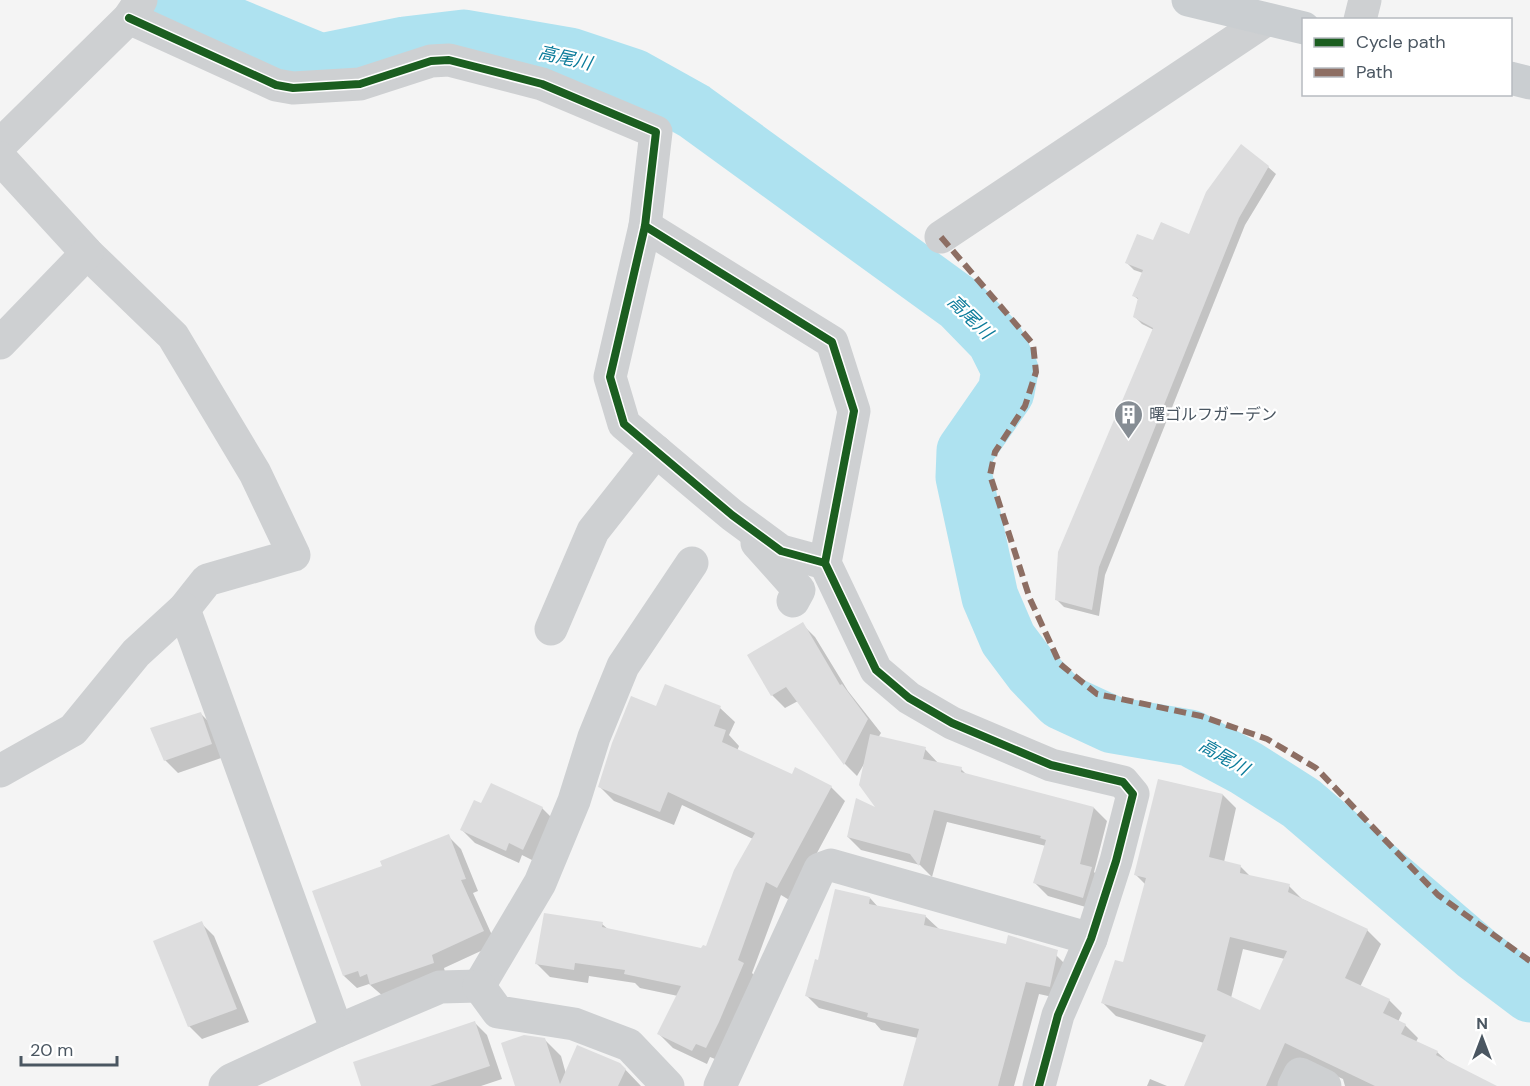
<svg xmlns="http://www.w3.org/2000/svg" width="1530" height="1086" font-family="'DM Sans','Noto Sans JP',sans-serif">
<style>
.shadow{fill:#0003;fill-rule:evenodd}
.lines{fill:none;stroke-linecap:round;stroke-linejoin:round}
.river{stroke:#aee2f0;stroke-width:57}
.building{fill:#ddddde;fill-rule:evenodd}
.minor{stroke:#ced0d2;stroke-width:33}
.primary{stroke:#caced1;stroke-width:33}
.quiet{stroke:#8d6e63;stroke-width:6;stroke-dasharray:12 6;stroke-linecap:butt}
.cycleway-casing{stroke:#fff;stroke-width:11}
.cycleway{stroke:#1b5e20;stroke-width:8}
.labels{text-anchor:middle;stroke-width:4.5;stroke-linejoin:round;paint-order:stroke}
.poi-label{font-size:16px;fill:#4a5661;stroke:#fff;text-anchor:start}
.water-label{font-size:18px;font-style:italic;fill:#0c7c9b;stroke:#fff}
</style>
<rect width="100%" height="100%" fill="#f4f4f4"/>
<g class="shadow">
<polygon points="1268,167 1276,174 1245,225 1105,575 1099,616 1064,607 1056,599 1154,330 1142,324 1135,317 1139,300 1134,296 1143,273 1134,270 1127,263 1154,242 1190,236"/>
<polygon points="802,624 815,637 848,691 881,733 878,738 925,749 938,763 961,769 968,776 1094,808 1107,821 1094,872 1104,882 1096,910 1048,896 1035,883 1046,846 947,822 932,877 920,865 861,850 848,837 880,812 864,764 857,776 845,764 798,701 785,708 772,695 749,656"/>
<polygon points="665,686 720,708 735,722 729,735 739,746 737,751 792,776 831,787 845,801 791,901 781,895 752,973 757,978 720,1061 710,1057 707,1064 673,1048 659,1034 678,996 640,988 635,983 589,976 588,983 550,977 536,963 602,924 609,930 702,950 707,948 753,839 682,805 674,825 614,801 600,787 657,708"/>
<polygon points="200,713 213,726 224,757 178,773 165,760"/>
<path d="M1159,781L1223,795L1236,808L1224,862L1240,866L1251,877L1289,886L1302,899L1367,930L1381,944L1360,987L1389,1000L1402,1013L1398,1022L1405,1025L1418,1038L1416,1042L1437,1052L1449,1063L1494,1086H1345L1343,1079L1323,1070L1293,1086H1185L1204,1043L1116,1016L1103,1003L1124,964L1146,885L1136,875ZM1243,949L1285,959L1260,1012L1231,998Z"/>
<polygon points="491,785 542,808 555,821 536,862 522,855 519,863 475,843 462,830 481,805"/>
<polygon points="448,836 461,849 478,891 473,893 496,944 444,968 446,976 384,997 369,984 357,988 344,976 384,867"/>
<polygon points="870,898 879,908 925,916 939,929 1007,946 1052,951 1065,964 1057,998 1039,994 1014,1086 1016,1086 904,1086 918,1038 881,1030 875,1023 819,1008 806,995 819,962"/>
<polygon points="201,923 214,936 249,1022 202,1039 189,1026"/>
<polygon points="475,1023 487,1035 502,1079 481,1086 363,1086"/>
<polygon points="545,1040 561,1056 566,1074 620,1064 641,1086 517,1086"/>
<polygon points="1150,1079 1167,1086 1147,1086"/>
</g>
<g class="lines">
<polyline class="river" points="175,2 321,62 405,45 464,38 570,56 633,77 694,111 960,304 995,340 1010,370 1006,392 965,451 964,477 990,597 1008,639 1032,671 1061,701 1113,725 1190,738 1246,768 1301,803 1477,954 1530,994"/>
</g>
<g class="building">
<polygon points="1241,144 1269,166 1239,218 1099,567 1092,610 1055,600 1058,552 1153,328 1133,317 1138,298 1132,296 1143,270 1125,263 1137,234 1153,240 1161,222 1189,234 1206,192"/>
<polygon points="803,622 840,685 842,684 868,719 844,765 786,687 771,696 747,655"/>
<polygon points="665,684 721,706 714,726 726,730 722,742 792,774 795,767 832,786 777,888 766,882 738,960 744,963 719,1022 706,1048 696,1044 692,1051 657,1034 681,986 624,974 625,970 575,963 574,970 535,964 544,913 603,922 602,927 701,948 703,945 706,946 734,870 755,833 668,792 660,812 598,787 612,743 631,696 656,706"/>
<polygon points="201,712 212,744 164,761 150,728"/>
<polygon points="870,734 926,747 923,759 962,767 961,772 1094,807 1080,864 1092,867 1083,898 1033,883 1046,840 1040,838 1041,836 934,810 919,866 910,854 847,837 856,798 875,807 859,785"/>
<path d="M1158,779L1223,794L1209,857L1241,865L1240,873L1290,884L1288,892L1368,929L1345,978L1390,999L1383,1013L1406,1024L1401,1034L1438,1051L1436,1055L1497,1086H1375L1285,1043L1266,1086H1184L1206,1035L1101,1003L1115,960L1123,962L1146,878L1134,875ZM1230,937L1287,951L1260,1010L1217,990Z"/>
<polygon points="491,783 543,807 523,850 509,843 506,851 460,830 474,800 481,803"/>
<polygon points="449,834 466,879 461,880 484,931 432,955 434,963 370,985 367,974 360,977 358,971 343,976 312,891 382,866 380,861"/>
<polygon points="835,889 870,897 869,904 926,915 924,925 1006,944 1008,935 1058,950 1050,987 1026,982 998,1086 903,1086 919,1029 867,1017 868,1013 805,996 815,959 818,960"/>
<polygon points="202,921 237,1009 188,1027 153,941"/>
<polygon points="475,1021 490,1066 430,1086 361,1086 353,1062"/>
<polygon points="524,1035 545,1038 560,1084 577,1045 620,1063 626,1069 618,1086 515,1086 501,1043"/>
</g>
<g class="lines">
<g class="minor">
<polyline points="129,18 276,85 293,88 360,84 431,61 449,60 542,84 656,132 645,226 610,377 624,424 732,515 781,551 825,563"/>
<polyline points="1360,20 1365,0"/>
<polyline points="0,145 129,18 141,0"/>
<polyline points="0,158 87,253 173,336 255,473 294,555 207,580 184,609 136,653 73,730 0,771"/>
<polyline points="645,226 832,342 854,411 825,563 876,670 909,698 952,723 1051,765 1123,782 1133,794 1116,861 1091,939 1058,1015 1039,1086"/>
<polyline points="941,237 1266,20"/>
<polyline points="0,343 87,253"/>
<polyline points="757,543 799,590 793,601"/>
<polyline points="184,609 337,1031 440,987 479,986"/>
<polyline points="551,629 593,531 656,451"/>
<polyline points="479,986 540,883 574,801 594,737 623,666 692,563"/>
<polyline points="479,986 498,1012 574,1024 629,1045 668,1086"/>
<polyline points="225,1086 231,1080 337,1031"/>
<polyline points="720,1086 820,869 831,865 1091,939"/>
<polyline points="1294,1086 1300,1074 1325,1086"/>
</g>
<g class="primary">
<polyline points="1188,0 1304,28"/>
<polyline points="1510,78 1530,83"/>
</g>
<polyline class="quiet" points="941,237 1033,344 1036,372 1025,406 995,452 990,475 1030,599 1060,664 1097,694 1201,716 1267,739 1316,768 1438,895 1530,961"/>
<defs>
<g id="cycleway">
<polyline points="129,18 276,85 293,88 360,84 431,61 449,60 542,84 656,132 645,226 610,377 624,424 732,515 781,551 825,563"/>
<polyline points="645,226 832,342 854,411 825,563 876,670 909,698 952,723 1051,765 1123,782 1133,794 1116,861 1091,939 1058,1015 1039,1086"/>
</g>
</defs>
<use href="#cycleway" class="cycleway-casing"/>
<use href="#cycleway" class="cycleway"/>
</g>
<defs>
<symbol id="building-pin" viewBox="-11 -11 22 30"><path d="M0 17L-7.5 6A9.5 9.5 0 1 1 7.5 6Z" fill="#868d94" stroke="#fff"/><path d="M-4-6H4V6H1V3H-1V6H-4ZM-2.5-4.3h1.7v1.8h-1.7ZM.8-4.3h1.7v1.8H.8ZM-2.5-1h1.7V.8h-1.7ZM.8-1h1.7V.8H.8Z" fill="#fff"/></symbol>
</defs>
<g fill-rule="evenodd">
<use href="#building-pin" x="1112" y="398" width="33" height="45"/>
</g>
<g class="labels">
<g class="poi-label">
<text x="1149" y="420">曙ゴルフガーデン</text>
</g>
<g class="water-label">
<text transform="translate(565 58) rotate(13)" y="6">高尾川</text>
<text transform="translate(970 317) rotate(44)" y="6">高尾川</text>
<text transform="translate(1224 757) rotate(30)" y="6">高尾川</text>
</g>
</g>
<rect x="1302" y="18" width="210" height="78" fill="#ffffff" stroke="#b7bbc0" stroke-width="1.5"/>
<rect x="1314" y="38" width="30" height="9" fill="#1b5e20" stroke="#b7bbc0" stroke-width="1.5"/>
<text x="1356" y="48" font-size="18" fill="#4a5661">Cycle path</text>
<rect x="1314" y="68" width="30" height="9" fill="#8d6e63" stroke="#b7bbc0" stroke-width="1.5"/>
<text x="1356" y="78" font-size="18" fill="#4a5661">Path</text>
<g transform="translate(1482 1038)" stroke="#ffffff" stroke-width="4.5" paint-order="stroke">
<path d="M0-4.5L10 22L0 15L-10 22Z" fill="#4a5661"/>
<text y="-9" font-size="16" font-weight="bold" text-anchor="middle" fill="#4a5661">N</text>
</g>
<path d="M21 1056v9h96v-9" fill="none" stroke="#4a5661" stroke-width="3"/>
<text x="30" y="1056" font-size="18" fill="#4a5661" stroke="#ffffff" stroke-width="4.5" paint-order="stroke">20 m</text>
</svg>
